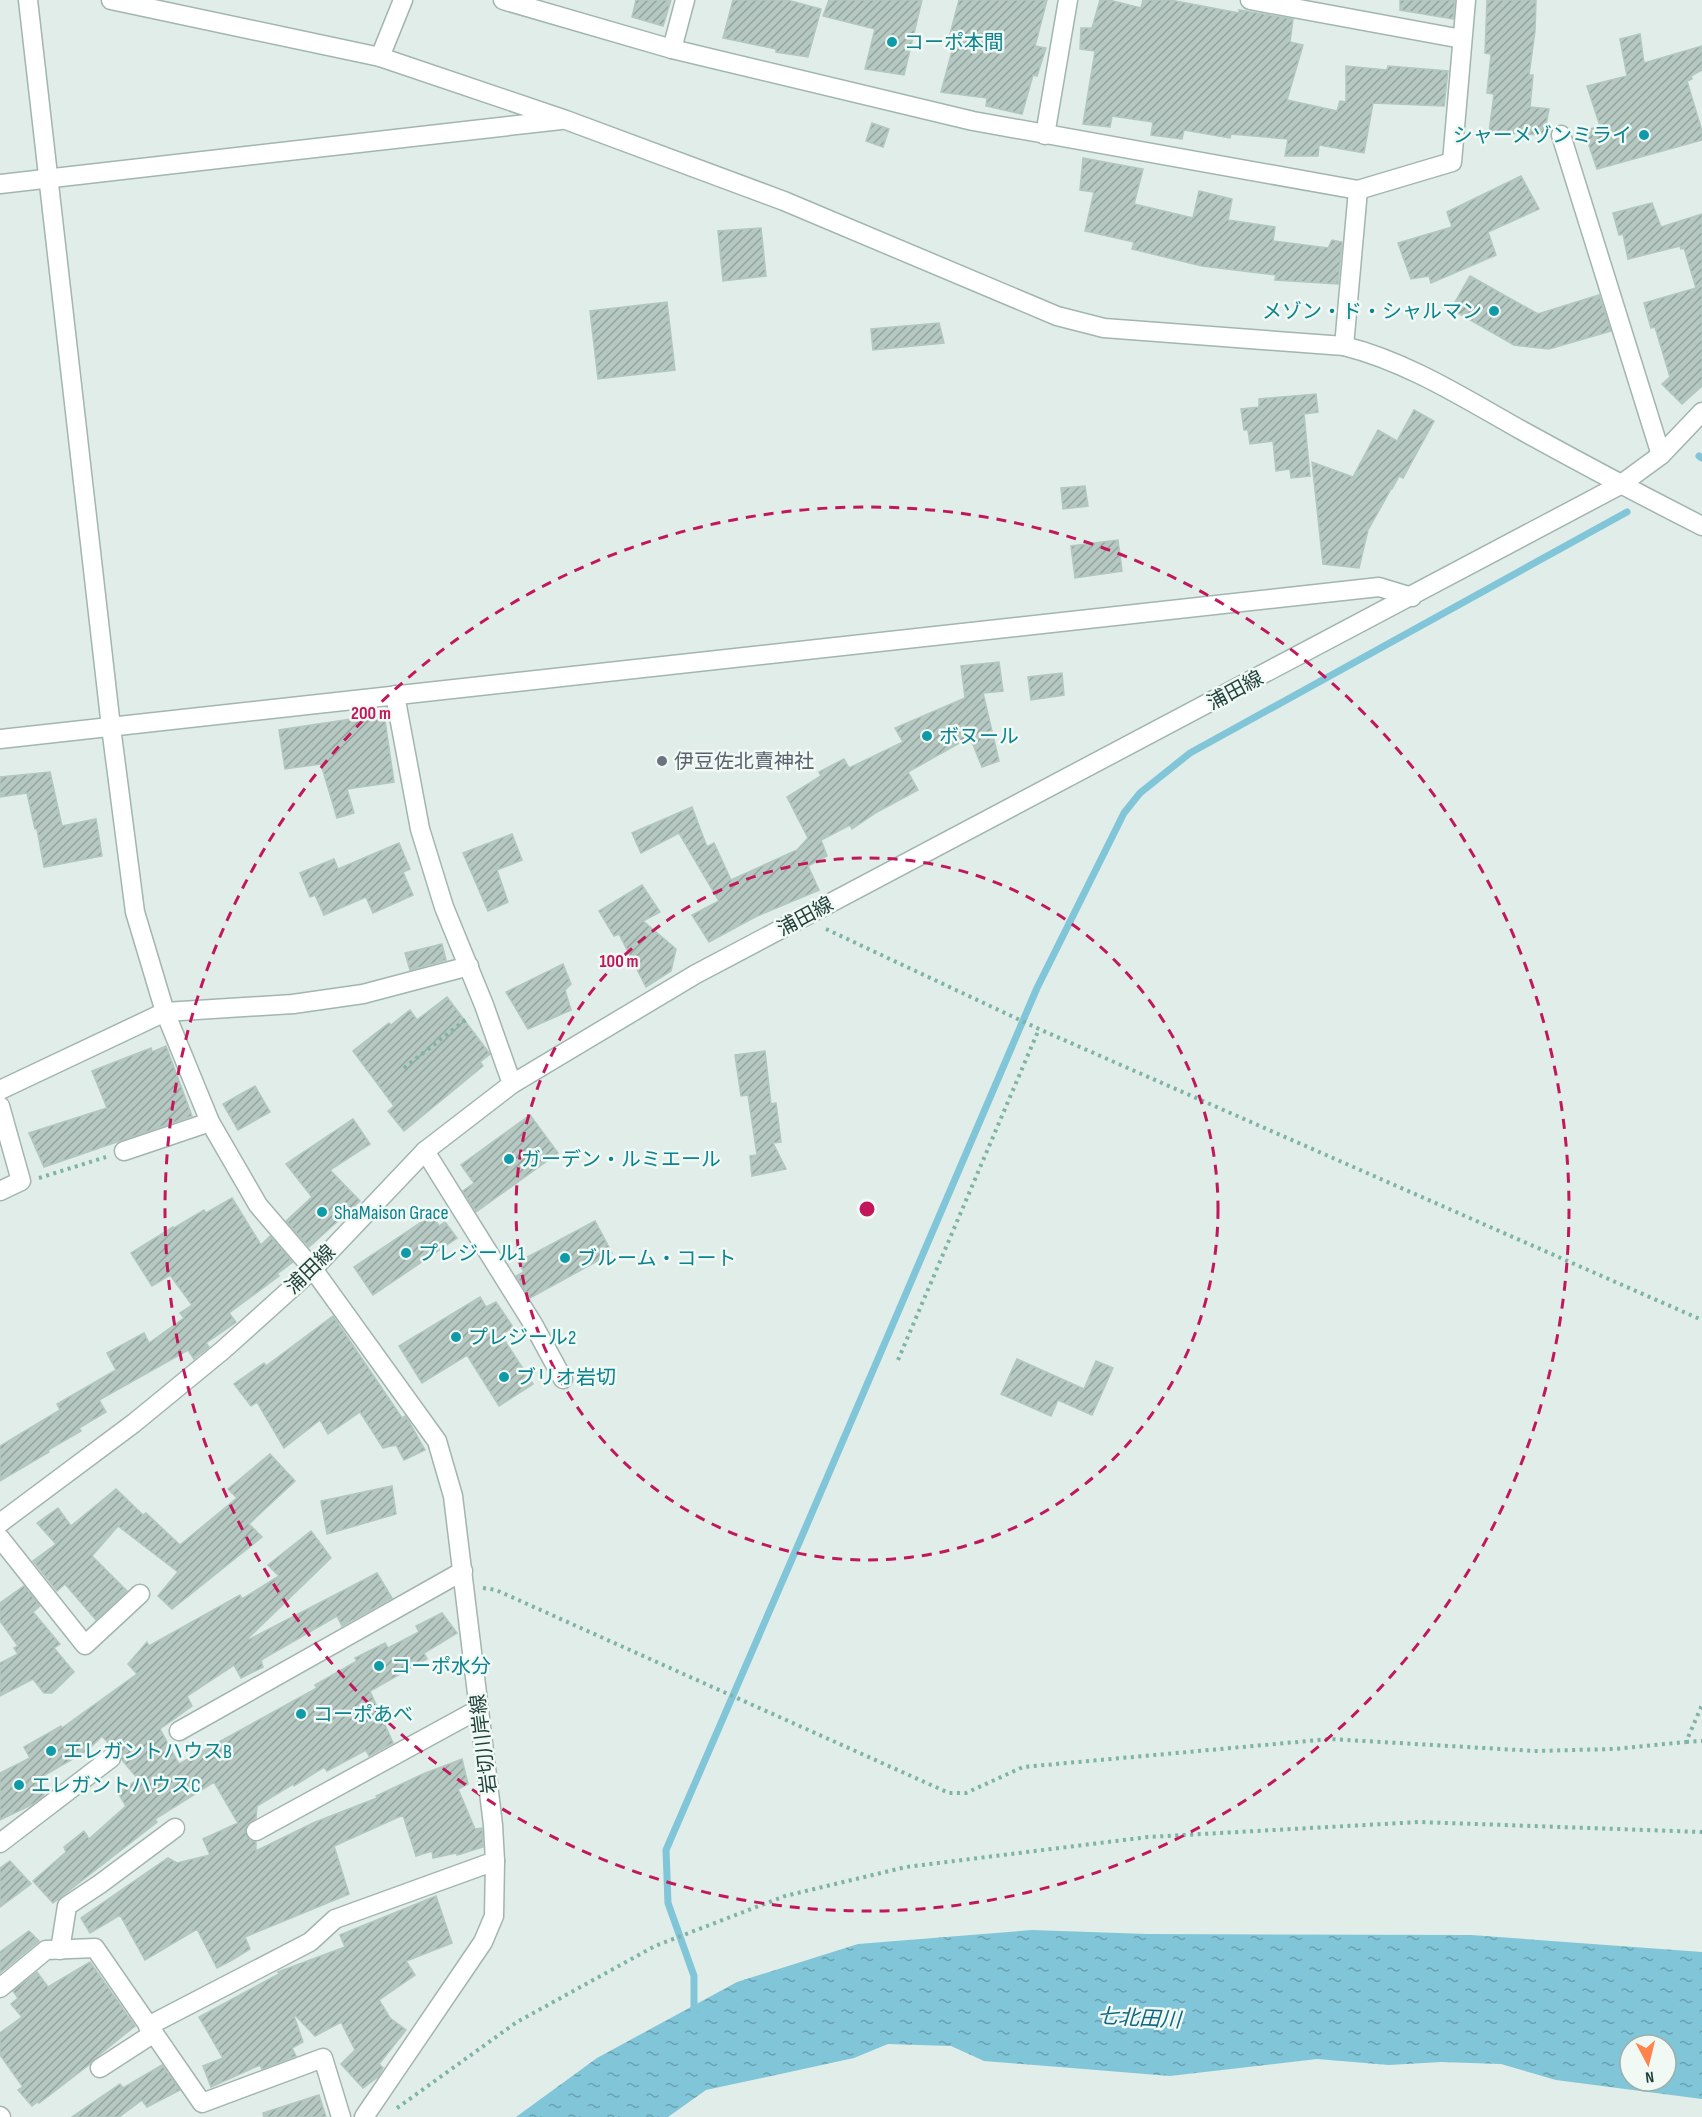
<svg xmlns="http://www.w3.org/2000/svg" width="1702" height="2117" font-family="'Sofia Sans Condensed','Noto Sans JP',sans-serif">
<style>
.water{fill:url(#water-ripples);fill-rule:evenodd}
.lines{fill:none;stroke-linecap:round;stroke-linejoin:round}
.stream{stroke:#81c5d8;stroke-width:7}
.building{fill:url(#building-hatch);stroke:#b2c7c0;stroke-width:1.5}
.minor-casing{stroke:#a2b5b0;stroke-width:21}
.path{stroke:#7db4a6;stroke-width:4;stroke-dasharray:3 4.5;stroke-linecap:butt}
.minor{stroke:#fff;stroke-width:18}
.ring{fill:none;stroke:#c2185b;stroke-width:3;stroke-dasharray:10 8}
.culture-dot{fill:#0f9aa8;stroke:#f1f9f5;stroke-width:2}
.worship-dot{fill:#6b7280;stroke:#f1f9f5;stroke-width:2}
.labels{text-anchor:middle;stroke-width:5;stroke-linejoin:round;paint-order:stroke}
.culture-label{font-size:20px;fill:#0d838f;stroke:#f1f9f5;text-anchor:start}
.street-label{font-size:20px;fill:#1f3f39;stroke:#f1f9f5}
.worship-label{font-size:20px;fill:#5b616d;stroke:#f1f9f5;text-anchor:start}
.water-label{font-size:21px;font-style:italic;fill:#126882;stroke:#f1f9f5}
.centre{fill:#c2185b;stroke:#f1f9f5;stroke-width:3}
.ring-label{font-size:18px;text-anchor:middle;font-weight:bold;fill:#c2185b;stroke:#f1f9f5;stroke-width:5;stroke-linejoin:round;paint-order:stroke}
</style>
<defs>
<pattern id="water-ripples" width="26" height="14" patternUnits="userSpaceOnUse" patternTransform="scale(1.5)"><rect width="26" height="14" fill="#81c5d8"/><path d="M2 4q2-2 4 0t4 0M15 11q2-2 4 0t4 0" fill="none" stroke="#69a1b0"/></pattern>
<pattern id="building-hatch" width="6" height="6" patternUnits="userSpaceOnUse" patternTransform="scale(1.5)"><rect width="6" height="6" fill="#b5c8c1"/><path d="M-1 1l2-2M0 6l6-6M5 7l2-2" fill="none" stroke="#93a49e"/></pattern>
</defs>
<rect width="100%" height="100%" fill="#e0ede8"/>
<path class="water" d="M1032,1930L1147,1934L1471,1935L1702,1952V2099L1556,2080L1501,2064L1441,2062L1389,2065L1317,2059L1170,2076L984,2061L951,2046L888,2044L854,2058L706,2090L668,2117H516L597,2058L737,1982L858,1944ZM1630,2045H1666V2081H1630Z"/>
<g class="lines">
<g class="stream">
<polyline points="1699,456 1702,458"/>
<polyline points="694,2013 694,1976 668,1903 666,1850 805,1529 1037,988 1124,813 1140,793 1190,753 1627,512"/>
</g>
</g>
<g class="building">
<polygon points="636,0 671,0 663,26 632,17"/>
<polygon points="733,0 787,0 821,9 808,57 776,52 776,49 723,38"/>
<polygon points="829,0 922,0 904,75 865,69 875,29 823,16"/>
<polygon points="959,0 1047,0 1035,46 1046,48 1037,76 1033,75 1022,114 986,106 987,98 941,92 955,40 949,38"/>
<polygon points="1100,0 1109,0 1141,8 1143,0 1170,0 1239,13 1239,10 1293,19 1290,42 1303,45 1287,100 1337,111 1340,101 1346,102 1346,66 1387,70 1388,66 1448,71 1444,106 1373,103 1364,153 1319,145 1318,156 1285,156 1288,139 1231,134 1230,138 1184,130 1182,139 1151,135 1153,122 1112,116 1110,127 1083,124 1095,51 1080,49 1081,28 1092,28"/>
<polygon points="1400,0 1455,0 1453,19 1400,10"/>
<polygon points="1487,0 1536,0 1535,31 1529,75 1533,75 1530,107 1549,109 1544,135 1489,132 1494,94 1487,93 1491,54 1485,53"/>
<polygon points="1640,34 1644,63 1702,46 1702,70 1691,76 1692,79 1687,81 1702,131 1702,140 1597,169 1584,131 1600,126 1587,86 1627,76 1620,39"/>
<polygon points="872,123 889,129 883,147 866,141"/>
<polygon points="1083,158 1143,169 1134,204 1193,218 1199,191 1232,199 1228,220 1275,227 1273,241 1328,248 1332,240 1342,242 1338,284 1275,280 1276,275 1202,266 1132,249 1134,242 1085,231 1094,192 1080,190"/>
<polygon points="1521,176 1539,209 1488,232 1496,255 1431,283 1429,276 1411,279 1398,243 1452,227 1447,212"/>
<polygon points="1652,203 1661,227 1702,214 1702,386 1682,404 1662,384 1670,377 1655,327 1651,328 1644,303 1696,288 1684,248 1681,249 1680,246 1628,259 1623,234 1619,235 1613,213"/>
<polygon points="761,228 766,276 723,281 718,231"/>
<polygon points="1470,276 1538,314 1599,295 1611,331 1549,349 1514,345 1451,309"/>
<polygon points="667,302 675,370 598,379 590,311"/>
<polygon points="939,323 944,343 873,350 871,329"/>
<polygon points="1316,394 1318,412 1304,414 1310,476 1291,478 1290,469 1276,471 1273,441 1250,444 1248,430 1244,430 1241,409 1259,407 1259,399"/>
<polygon points="1414,410 1434,421 1403,478 1399,476 1392,489 1391,489 1368,530 1359,568 1323,564 1312,462 1353,477 1378,430 1397,441"/>
<polygon points="1085,486 1088,506 1063,509 1061,488"/>
<polygon points="1118,540 1122,571 1075,578 1071,546"/>
<polygon points="999,662 1003,691 983,693 999,761 982,767 970,737 908,772 918,790 877,812 852,829 850,825 821,840 827,856 808,866 819,890 755,917 709,942 692,915 719,901 679,833 641,853 632,833 692,807 707,847 714,843 731,880 797,850 808,838 787,797 821,776 819,772 844,759 849,768 903,742 895,728 965,698 961,666"/>
<polygon points="1062,673 1064,695 1031,700 1028,677"/>
<polygon points="384,714 394,782 347,789 354,813 337,818 321,764 285,769 279,730"/>
<polygon points="50,772 62,826 96,819 102,856 44,867 37,829 35,829 27,793 0,797 0,777"/>
<polygon points="512,834 522,860 497,870 508,902 488,911 463,853"/>
<polygon points="399,843 410,869 403,872 413,895 373,913 366,897 324,915 315,895 310,897 300,873 334,859 338,869"/>
<polygon points="642,885 660,912 643,921 676,949 671,971 646,987 619,934 614,936 599,911"/>
<polygon points="442,944 446,960 410,970 405,953"/>
<polygon points="563,964 571,984 565,990 571,1010 528,1029 506,992"/>
<polygon points="447,997 490,1054 480,1062 483,1066 404,1131 388,1111 394,1106 353,1051 389,1023 391,1025 410,1010 417,1020"/>
<polygon points="166,1046 192,1116 44,1167 29,1133 107,1108 92,1071 151,1048 152,1052"/>
<polygon points="765,1051 771,1104 776,1103 781,1142 773,1143 786,1169 752,1176 750,1156 757,1155 748,1095 741,1096 735,1055"/>
<polygon points="255,1086 270,1112 238,1130 223,1104"/>
<polygon points="530,1115 558,1153 476,1212 463,1191 474,1183 461,1165"/>
<polygon points="353,1119 370,1144 330,1170 360,1201 309,1247 286,1221 312,1197 286,1164"/>
<polygon points="232,1198 261,1245 270,1236 293,1262 277,1274 279,1276 229,1313 236,1322 206,1343 209,1347 196,1357 194,1359 188,1350 99,1400 106,1412 79,1428 81,1431 48,1450 49,1452 0,1481 0,1446 60,1410 57,1404 116,1370 107,1353 144,1333 149,1343 184,1318 180,1313 192,1305 170,1275 152,1286 131,1253 173,1227 174,1228 204,1210 206,1213"/>
<polygon points="432,1215 439,1226 445,1222 457,1238 373,1295 354,1267"/>
<polygon points="595,1221 612,1253 530,1298 516,1276 524,1272 518,1262"/>
<polygon points="480,1297 486,1307 496,1302 513,1327 501,1335 533,1384 499,1406 467,1355 422,1383 399,1346"/>
<polygon points="333,1316 402,1418 405,1416 408,1420 425,1450 404,1460 396,1445 383,1448 360,1412 328,1434 320,1420 284,1448 257,1402 251,1406 234,1384 264,1363 266,1366"/>
<polygon points="1017,1359 1084,1389 1096,1361 1113,1368 1092,1415 1058,1400 1051,1416 1001,1394"/>
<polygon points="270,1454 295,1481 249,1524 262,1537 172,1609 158,1596 178,1572 118,1526 92,1556 127,1591 96,1620 65,1584 57,1591 33,1561 56,1544 37,1523 58,1508 71,1526 116,1489 143,1515 146,1513 180,1545 237,1498 228,1489"/>
<polygon points="392,1486 396,1514 327,1534 321,1501"/>
<polygon points="311,1531 331,1558 244,1642 377,1573 392,1598 342,1626 337,1616 261,1660 263,1667 241,1678 234,1665 187,1696 192,1706 160,1729 179,1764 317,1688 315,1685 357,1661 355,1658 385,1643 388,1648 419,1632 416,1626 442,1613 457,1633 424,1653 427,1659 370,1691 393,1743 369,1756 366,1750 327,1771 324,1767 294,1786 293,1784 257,1806 256,1818 247,1825 245,1831 250,1840 256,1842 256,1851 313,1823 377,1798 376,1796 423,1774 462,1759 468,1784 458,1789 475,1829 482,1828 483,1847 457,1855 456,1853 433,1858 432,1851 416,1856 403,1815 334,1846 349,1894 245,1937 250,1949 232,1960 217,1968 197,1929 145,1960 120,1915 90,1933 81,1918 168,1858 177,1863 210,1855 203,1839 238,1823 214,1782 155,1819 157,1822 53,1903 33,1881 66,1852 64,1847 84,1831 89,1839 126,1806 118,1793 138,1779 122,1760 120,1751 112,1747 102,1736 87,1751 36,1780 44,1795 33,1804 0,1820 0,1773 30,1758 24,1747 61,1726 62,1728 137,1674 128,1664 147,1642 149,1646 240,1595 242,1599 279,1576 268,1565"/>
<polygon points="24,1586 40,1606 33,1612 60,1644 54,1648 74,1672 52,1693 44,1693 33,1679 0,1696 0,1663 18,1654 14,1648 18,1646 0,1621 0,1603"/>
<polygon points="10,1861 31,1884 0,1907 0,1868"/>
<polygon points="436,1896 452,1943 406,1961 415,1975 379,2000 390,2018 406,2030 379,2064 383,2068 379,2076 363,2088 341,2064 355,2050 341,2022 315,2036 293,2013 303,2042 292,2048 296,2056 262,2069 260,2065 211,2087 203,2066 223,2058 199,2017 279,1974 278,1972 345,1947 340,1935"/>
<polygon points="29,1931 39,1941 0,1973 0,1952"/>
<polygon points="90,1962 135,2026 94,2059 90,2064 39,2103 37,2102 32,2106 18,2090 23,2087 0,2055 0,2033 22,2017 11,2004 18,1998 13,1991 37,1972 48,1987"/>
<polygon points="162,2065 180,2090 147,2107 142,2100 119,2117 72,2117 120,2084 123,2088"/>
<polygon points="319,2095 326,2117 264,2117 263,2113"/>
</g>
<g class="lines">
<defs>
<g id="minor">
<polyline points="28,0 111,727 135,912 165,1012 210,1122 258,1205 313,1269 437,1441 453,1496 493,1825 495,1861 494,1916 483,1942 364,2117"/>
<path d="M111,0L380,57L566,120L784,201L1057,316L1104,328L1344,346C1408,362 1464,398 1521,430C1581,463 1641,495 1702,526"/>
<polyline points="503,0 672,49 973,121 1358,190 1452,162 1466,0"/>
<polyline points="1250,0 1462,39"/>
<polyline points="672,49 685,0"/>
<polyline points="380,57 403,0"/>
<polyline points="1045,135 1068,0"/>
<polyline points="1561,135 1661,455"/>
<polyline points="0,184 561,120"/>
<polyline points="1344,346 1358,190"/>
<polyline points="395,695 420,829 444,907 484,1005 512,1084"/>
<polyline points="0,739 1379,587 1412,597"/>
<polyline points="0,1090 165,1012 293,1004 363,994 469,966"/>
<polyline points="0,1106 21,1181 0,1191"/>
<polyline points="124,1151 210,1122"/>
<polyline points="425,1151 533,1324 563,1379"/>
<polyline points="0,1523 134,1423 223,1350 313,1269 425,1151 512,1084 696,974 1620,485 1661,455 1702,412"/>
<polyline points="0,1538 85,1645 140,1594"/>
<polyline points="179,1731 463,1571"/>
<polyline points="256,1831 479,1709"/>
<polyline points="0,1843 111,1758"/>
<polyline points="60,1950 67,1906 100,1884 175,1828"/>
<polyline points="0,1988 46,1950 95,1948 202,2103 323,2058 341,2117"/>
<polyline points="148,2026 310,1942 335,1919 495,1861"/>
<polyline points="100,2068 154,2033"/>
<polyline points="0,2116 1,2117"/>
</g>
</defs>
<use href="#minor" class="minor-casing"/>
<g class="path">
<polyline points="826,929 1039,1029 1702,1320"/>
<polyline points="404,1068 469,1017"/>
<polyline points="39,1178 106,1157"/>
<polyline points="898,1360 1039,1029"/>
<polyline points="483,1588 496,1590 949,1793 966,1793 1023,1767 1330,1739 1535,1751 1614,1749 1686,1742 1702,1705"/>
<polyline points="1686,1742 1702,1741"/>
<polyline points="397,2108 517,2022 655,1946 785,1896 906,1867 1148,1837 1419,1822 1702,1832"/>
</g>
<use href="#minor" class="minor"/>
</g>
<g class="ring">
<circle cx="867" cy="1209" r="351"/>
<circle cx="867" cy="1209" r="702"/>
</g>
<g class="culture-dot">
<circle cx="892" cy="42" r="6"/>
<circle cx="1644" cy="135" r="6"/>
<circle cx="1494" cy="311" r="6"/>
<circle cx="927" cy="736" r="6"/>
<circle cx="509" cy="1159" r="6"/>
<circle cx="322" cy="1212" r="6"/>
<circle cx="406" cy="1253" r="6"/>
<circle cx="565" cy="1258" r="6"/>
<circle cx="456" cy="1337" r="6"/>
<circle cx="504" cy="1377" r="6"/>
<circle cx="379" cy="1666" r="6"/>
<circle cx="301" cy="1714" r="6"/>
<circle cx="51" cy="1751" r="6"/>
<circle cx="19" cy="1785" r="6"/>
</g>
<circle class="worship-dot" cx="662" cy="761" r="6"/>
<g class="labels">
<g class="culture-label">
<text x="904" y="49">コーポ本間</text>
<text x="1632" y="142" text-anchor="end">シャーメゾンミライ</text>
<text x="1482" y="318" text-anchor="end">メゾン・ド・シャルマン</text>
<text x="939" y="743">ボヌール</text>
<text x="521" y="1166">ガーデン・ルミエール</text>
<text x="334" y="1219">ShaMaison Grace</text>
<text x="418" y="1260">プレジール1</text>
<text x="577" y="1265">ブルーム・コート</text>
<text x="468" y="1344">プレジール2</text>
<text x="516" y="1384">ブリオ岩切</text>
<text x="391" y="1673">コーポ水分</text>
<text x="313" y="1721">コーポあべ</text>
<text x="63" y="1758">エレガントハウスB</text>
<text x="31" y="1792">エレガントハウスC</text>
</g>
<g class="street-label">
<text transform="translate(1235 690) rotate(-28)" y="7">浦田線</text>
<text transform="translate(805 916) rotate(-28)" y="7">浦田線</text>
<text transform="translate(310 1269) rotate(-44)" y="7">浦田線</text>
<text transform="translate(483 1744) rotate(-97)" y="7">岩切川岸線</text>
</g>
<g class="worship-label">
<text x="674" y="768">伊豆佐北賣神社</text>
</g>
<g class="water-label">
<text transform="translate(1139 2018) rotate(3)" y="7">七北田川</text>
</g>
</g>
<circle cx="867" cy="1209" r="9" class="centre"/>
<g class="ring-label">
<text x="371" y="719">200 m</text>
<text x="619" y="967">100 m</text>
</g>
<g transform="translate(1648 2063) rotate(173)"><circle r="28" fill="#f1f9f5" stroke="#9dafaa" stroke-width="1.5"/>
<path d="M0-4.5L10 22L0 15L-10 22Z" fill="#ff844c"/>
<text y="-9" font-size="16" font-weight="bold" text-anchor="middle" fill="#1f3f39">N</text>
</g>
</svg>
